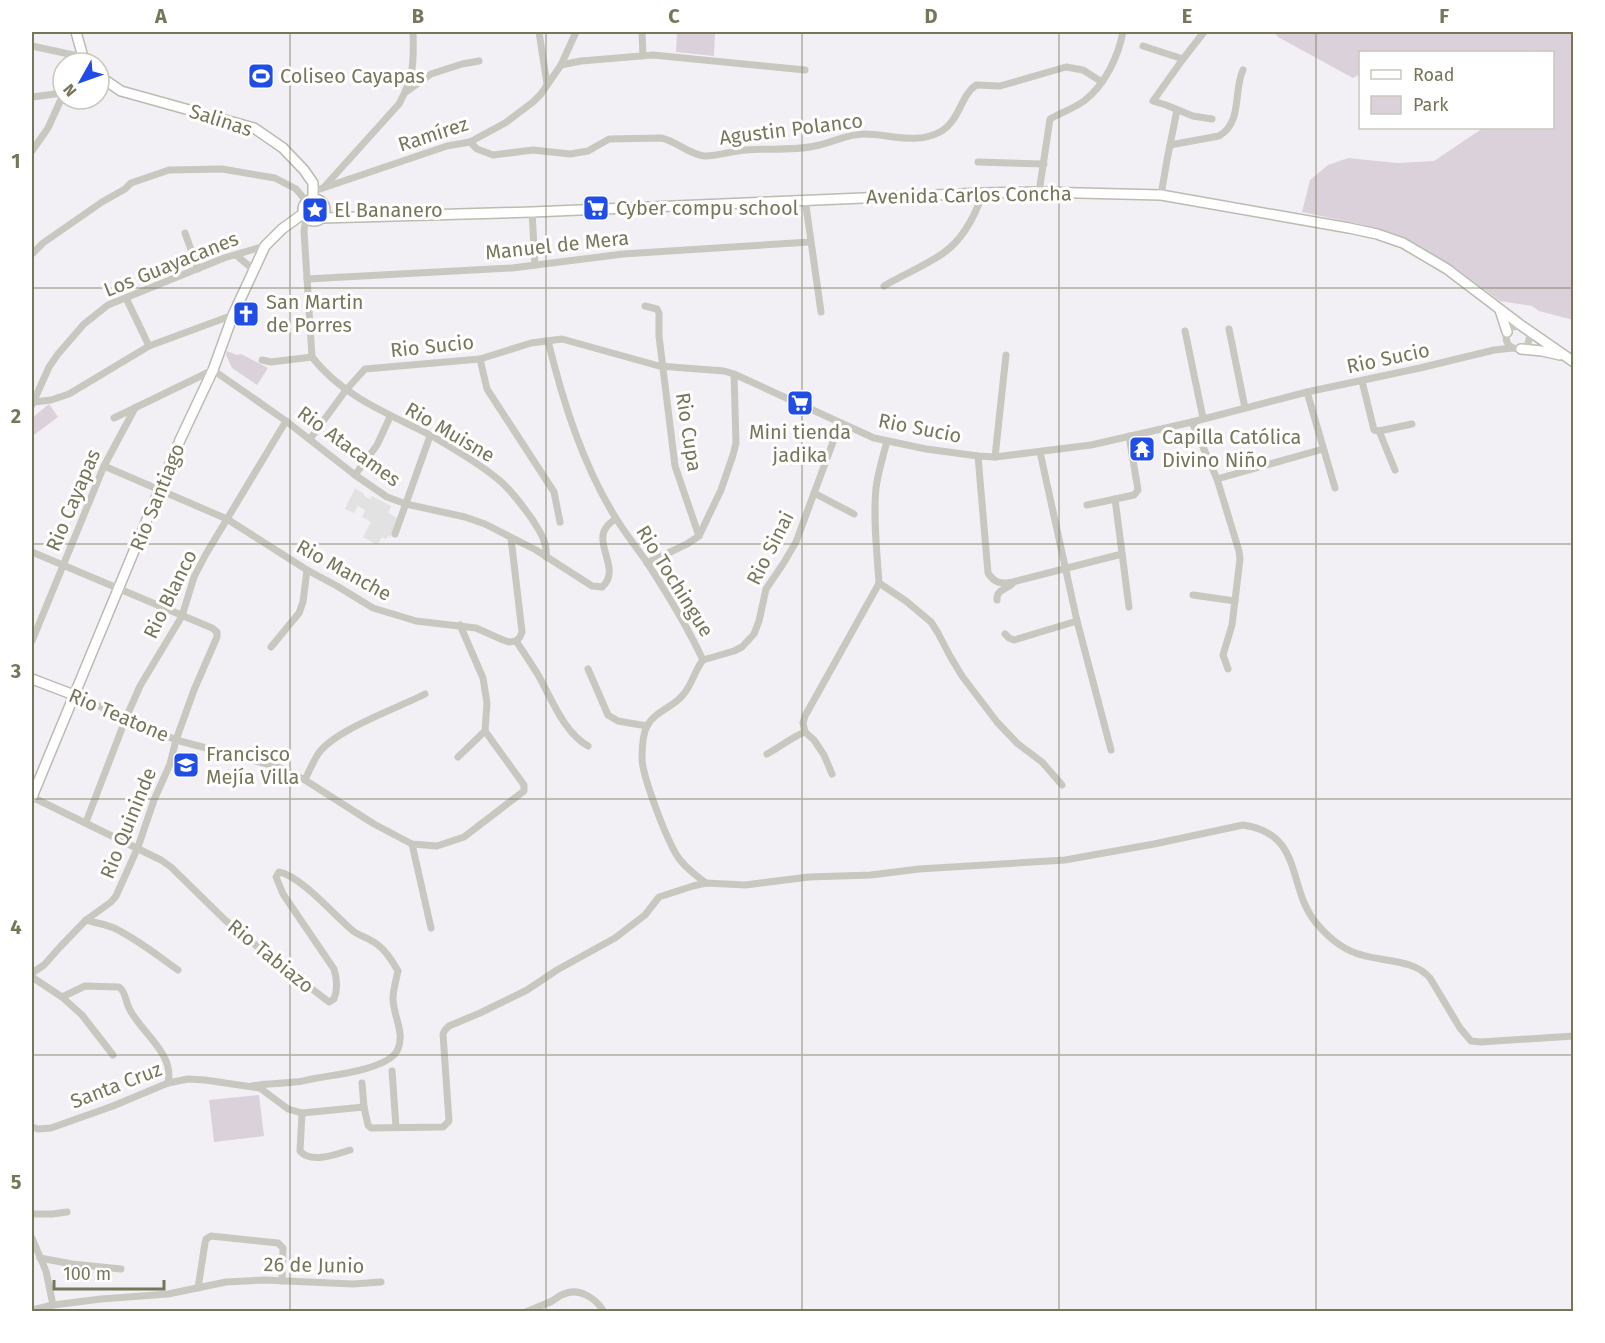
<svg xmlns="http://www.w3.org/2000/svg" width="1605" height="1343" font-family="'Fira Sans',sans-serif">
<style>
.built{fill:#e3e2e2}
.green{fill:#dbd1da}
.lines{fill:none;stroke-linecap:round;stroke-linejoin:round}
.secondary-casing{stroke:#bbbbb1;stroke-width:12}
.street{stroke:#c8c8c1;stroke-width:7}
.secondary{stroke:#fff;stroke-width:9}
.grid{fill:none;stroke:#77765b;stroke-width:1.5;stroke-opacity:0.55}
.labels{text-anchor:middle;stroke-width:6;stroke-linejoin:round;paint-order:stroke}
.poi-label{font-size:20px;fill:#77765b;stroke:#fff;text-anchor:start}
.street-label{font-size:20px;fill:#77765b;stroke:#fff}
.neatline{fill:none;stroke:#77765b;stroke-width:2}
.grid-label{font-size:20px;text-anchor:middle;font-weight:bold;fill:#77765b}
</style>
<rect width="100%" height="100%" fill="#f2f0f4"/>
<polygon class="built" points="355,488 364,494 364,496 370,499 372,496 391,506 388,513 399,519 390,537 388,536 386,539 382,537 377,545 363,537 371,522 362,517 365,510 358,506 354,513 345,509"/>
<g class="green">
<polygon points="677,32 715,32 714,56 676,52"/>
<polygon points="1274,32 1573,32 1573,320 1539,311 1532,306 1500,301 1450,264 1407,240 1364,225 1302,212 1310,180 1328,165 1348,158 1397,163 1434,161 1483,128 1552,128 1552,52 1532,52 1531,50 1522,52 1360,52 1360,74 1353,78 1278,37"/>
<polygon points="227,351 237,355 241,354 268,368 257,385 232,368 226,355"/>
<polygon points="49,404 58,417 34,435 32,432 32,418"/>
<polygon points="259,1095 264,1136 214,1142 209,1100"/>
</g>
<g class="lines">
<defs>
<g id="secondary">
<polyline points="76,32 83,57 87,63"/>
<polyline points="99,76 121,91 254,128 283,148 304,170 313,183 313,199"/>
<circle cx="314" cy="210" r="11"/>
<polyline points="321,218 532,212 983,193 1039,192 1161,195 1349,228 1377,234 1403,243 1447,269 1522,326 1574,362"/>
<polyline points="1500,310 1507,332"/>
<polyline points="1521,349 1542,351 1560,355"/>
<polyline points="32,679 74,695"/>
<polyline points="32,797 180,440 213,370 233,315 265,246 282,229 304,213"/>
</g>
</defs>
<use href="#secondary" class="secondary-casing"/>
<g class="street">
<polyline points="539,32 547,84"/>
<polyline points="642,32 643,56"/>
<polyline points="1204,32 1183,59 1153,101 1166,105 1193,116 1212,119"/>
<polyline points="32,46 83,57"/>
<polyline points="1143,46 1183,59"/>
<polyline points="561,65 581,61 653,55 805,70"/>
<polyline points="406,92 431,74 462,64 479,61"/>
<polyline points="32,97 63,93"/>
<path d="M470,142L477,149L493,155L533,150L570,154L588,151L609,139L661,138C677,141 689,155 705,156C719,156 732,151 746,150C768,148 792,151 815,146C831,143 847,134 864,134C890,134 915,145 940,132C960,121 960,96 976,85L1000,86L1066,67L1083,70L1102,82"/>
<path d="M1170,145L1219,136C1243,122 1233,91 1243,70"/>
<polyline points="32,151 48,128 63,95"/>
<polyline points="978,162 1044,164"/>
<path d="M325,186L399,104C414,77 414,61 413,32"/>
<polyline points="314,191 447,146 470,142 505,123 533,102 541,94 561,65 576,32"/>
<path d="M1039,192L1050,119C1061,113 1074,108 1084,101C1105,85 1118,57 1123,32"/>
<polyline points="1161,195 1167,160 1177,110"/>
<polyline points="805,199 821,312"/>
<polyline points="532,212 535,265"/>
<path d="M306,217L304,231L312,357C342,396 387,413 430,435C451,447 481,465 499,480C512,491 522,505 532,519C539,530 548,543 546,557"/>
<polyline points="185,233 198,269"/>
<polyline points="32,254 43,243 102,202 125,189 131,183 169,170 222,169 275,178 296,189 307,202"/>
<polyline points="236,255 254,270"/>
<polyline points="307,279 512,268 623,254 810,242"/>
<path d="M884,286C903,275 924,266 942,254C963,240 975,216 983,193"/>
<polyline points="126,298 149,346"/>
<polyline points="645,306 657,309 659,313 659,336 675,466 699,536"/>
<path d="M1522,326L1511,327C1498,341 1514,357 1528,344L1530,335L1526,329"/>
<polyline points="1229,329 1245,408"/>
<polyline points="1185,331 1203,418"/>
<path d="M548,341C563,402 583,466 617,520C626,534 636,547 646,561C667,593 687,626 703,660C694,671 692,686 682,696C672,708 655,711 647,726C643,734 642,749 642,758C642,776 666,837 676,854C683,866 695,875 706,883"/>
<polyline points="480,359 487,389 554,492 560,522"/>
<polyline points="262,360 271,362 312,357"/>
<polyline points="1362,381 1374,430 1379,431 1412,424"/>
<polyline points="1307,392 1335,488"/>
<polyline points="34,402 51,400 69,394 149,346 233,315"/>
<polyline points="32,405 49,367 58,354 84,324 108,305 224,258 265,246"/>
<path d="M114,418L213,370L286,421L355,475L387,497L406,504L465,517L485,524L536,550L592,586L602,587C625,567 583,537 616,519"/>
<polyline points="1192,422 1217,479 1239,551 1240,559 1232,625 1223,655 1228,669"/>
<polyline points="1379,431 1395,470"/>
<polyline points="310,439 346,390 365,369 480,359 531,343 562,339 659,366 724,371 734,374 874,438 926,449 978,456 995,457 1091,445 1192,422 1307,392 1420,368 1494,350 1513,348"/>
<polyline points="1040,452 1077,621 1111,750"/>
<path d="M978,456L988,573C995,584 1002,584 1013,582L1122,554"/>
<polyline points="995,457 1006,355"/>
<polyline points="104,466 227,519 307,570 337,586 373,608 416,621 476,628 503,640 509,642 516,641 520,637 522,632 511,538"/>
<polyline points="355,475 377,445 390,417"/>
<polyline points="1217,479 1323,449"/>
<polyline points="814,493 854,514"/>
<polyline points="1115,499 1129,607"/>
<polyline points="1087,505 1134,495 1138,490 1129,436"/>
<polyline points="395,534 430,436"/>
<polyline points="32,552 212,628 217,632 217,637 194,690 176,740 170,764 154,800 138,847 116,896 111,902 86,920 60,947 44,965 32,973"/>
<polyline points="647,563 687,544 699,536 721,490 733,455 736,443 734,374"/>
<polyline points="879,583 906,601 931,622 938,633 950,656 962,676 997,722 1018,744 1042,762 1062,785"/>
<polyline points="1193,595 1235,601"/>
<path d="M997,600C996,590 1005,590 1012,584"/>
<polyline points="1005,634 1009,638 1014,640 1077,621"/>
<polyline points="32,641 104,466 135,408"/>
<path d="M516,641C523,651 530,662 537,673C551,697 563,732 588,746"/>
<polyline points="271,647 299,613 303,602 307,570"/>
<polyline points="703,660 734,651 742,647 754,634 759,621 766,589 783,564 796,542 840,423"/>
<polyline points="588,669 608,715 618,721 647,726"/>
<polyline points="74,695 176,740 278,767 305,780 374,824 412,844 437,846 464,837 524,791 524,785 485,731 487,703 483,678 460,625"/>
<path d="M767,754C780,747 792,737 805,732"/>
<polyline points="458,757 485,731"/>
<path d="M832,774L824,755L814,740L805,732L803,723L805,716L877,587L879,583C877,552 873,519 876,488C878,472 883,457 887,441"/>
<path d="M305,780C309,771 313,762 318,754C334,730 398,708 425,694"/>
<path d="M32,797L161,860L171,867L225,920L269,956L329,1002L334,999C338,989 337,979 334,969L283,894L276,877L279,872C301,876 335,916 353,931C360,936 371,939 378,945C386,951 393,962 398,971C396,980 393,990 393,999C393,1015 405,1032 398,1049C390,1069 335,1075 317,1078C309,1079 302,1082 294,1082C280,1084 266,1083 252,1086"/>
<polyline points="86,822 126,718 140,686 182,616 194,577 206,554 286,421"/>
<polyline points="412,844 431,928"/>
<path d="M86,920C95,923 105,924 114,928C137,939 157,955 178,970"/>
<polyline points="32,977 62,997 82,1015 113,1055"/>
<path d="M62,997L85,986L119,987C126,992 125,1000 129,1008C140,1032 175,1053 168,1083"/>
<polyline points="392,1071 396,1127"/>
<polyline points="362,1083 364,1107"/>
<path d="M302,1113L300,1151C311,1164 337,1154 350,1150"/>
<path d="M32,1127L38,1129L51,1128L113,1106L168,1083L188,1079L205,1080L260,1088L288,1109L302,1113L364,1107L368,1125L371,1128L443,1127L449,1121L443,1034L445,1030L449,1026L480,1013L527,990L557,970L615,938L645,915L659,897L693,886L706,883L745,885L809,877L871,875L919,869L1065,860L1154,844L1243,825C1305,834 1286,888 1317,924C1329,938 1345,951 1362,955C1384,962 1414,959 1430,978L1460,1028L1471,1041L1481,1042L1574,1036"/>
<polyline points="32,1214 52,1214 67,1212"/>
<polyline points="32,1238 46,1271 53,1305"/>
<polyline points="40,1258 72,1264 121,1269"/>
<polyline points="198,1288 205,1243 206,1239 211,1236 278,1243 283,1248 282,1281"/>
<polyline points="32,1310 53,1305 101,1299 168,1294 226,1282 264,1280 353,1284 381,1282"/>
<path d="M526,1312C534,1308 544,1305 552,1301C556,1299 560,1295 564,1294C579,1287 597,1299 604,1312"/>
</g>
<use href="#secondary" class="secondary"/>
</g>
<path class="grid" d="M290,32V1312M546,32V1312M802,32V1312M1059,32V1312M1316,32V1312M32,288H1574M32,544H1574M32,799H1574M32,1055H1574"/>
<defs>
<symbol id="stadium-square" viewBox="-11 -11 22 22"><rect x="-9" y="-9" width="18" height="18" rx="4" fill="#1f4de5" stroke="#fff"/><path d="M0-5a6.5 5 0 1 0 0 10a6.5 5 0 1 0 0-10ZM-3.5-1.8h7v3.6h-7Z" fill="#fff"/></symbol>
<symbol id="supermarket-square" viewBox="-11 -11 22 22"><rect x="-9" y="-9" width="18" height="18" rx="4" fill="#1f4de5" stroke="#fff"/><path d="M-6-5.5h2.5l.6 2H6L4.5 2H-2.5L-4.4-4H-6ZM-1.5 3.2a1.3 1.3 0 1 0 .1 0ZM3 3.2a1.3 1.3 0 1 0 .1 0Z" fill="#fff"/></symbol>
<symbol id="sight-square" viewBox="-11 -11 22 22"><rect x="-9" y="-9" width="18" height="18" rx="4" fill="#1f4de5" stroke="#fff"/><path d="M0-6L1.8-2.2L6-1.7L2.9 1.2L3.7 5.4L0 3.3L-3.7 5.4L-2.9 1.2L-6-1.7L-1.8-2.2Z" fill="#fff"/></symbol>
<symbol id="church-square" viewBox="-11 -11 22 22"><rect x="-9" y="-9" width="18" height="18" rx="4" fill="#1f4de5" stroke="#fff"/><path d="M-1.2-6h2.4v3.5h3.3v2.4h-3.3V6h-2.4V-.1h-3.3v-2.4h3.3Z" fill="#fff"/></symbol>
<symbol id="temple-square" viewBox="-11 -11 22 22"><rect x="-9" y="-9" width="18" height="18" rx="4" fill="#1f4de5" stroke="#fff"/><path d="M0-6L5-2H3V0L6.5 2.5H4V6H1.5V3h-3V6H-4V2.5H-6.5L-3 0V-2H-5Z" fill="#fff"/></symbol>
<symbol id="school-square" viewBox="-11 -11 22 22"><rect x="-9" y="-9" width="18" height="18" rx="4" fill="#1f4de5" stroke="#fff"/><path d="M0-5L7-2L0 1L-7-2ZM-4 1L0 2.5L4 1V4Q0 6-4 4Z" fill="#fff"/></symbol>
</defs>
<g fill-rule="evenodd">
<use href="#stadium-square" x="246" y="61" width="30" height="30"/>
<use href="#supermarket-square" x="581" y="193" width="30" height="30"/>
<use href="#sight-square" x="300" y="195" width="30" height="30"/>
<use href="#church-square" x="231" y="299" width="30" height="30"/>
<use href="#supermarket-square" x="785" y="388" width="30" height="30"/>
<use href="#temple-square" x="1127" y="434" width="30" height="30"/>
<use href="#school-square" x="171" y="750" width="30" height="30"/>
</g>
<g class="labels">
<g class="poi-label">
<text x="280" y="83">Coliseo Cayapas</text>
<text x="616" y="215">Cyber compu school</text>
<text x="334" y="217">El Bananero</text>
<text x="266" y="309">San Martin<tspan x="266" dy="23">de Porres</tspan></text>
<text x="800" y="439" text-anchor="middle">Mini tienda<tspan x="800" dy="23">jadika</tspan></text>
<text x="1162" y="444">Capilla Católica<tspan x="1162" dy="23">Divino Niño</tspan></text>
<text x="206" y="761">Francisco<tspan x="206" dy="23">Mejía Villa</tspan></text>
</g>
<g class="street-label">
<text transform="translate(221 120) rotate(18)" y="7">Salinas</text>
<text transform="translate(791 129) rotate(-7)" y="7">Agustin Polanco</text>
<text transform="translate(433 134) rotate(-18)" y="7">Ramírez</text>
<text transform="translate(969 195) rotate(-1)" y="7">Avenida Carlos Concha</text>
<text transform="translate(557 245) rotate(-6)" y="7">Manuel de Mera</text>
<text transform="translate(171 264) rotate(-22)" y="7">Los Guayacanes</text>
<text transform="translate(432 346) rotate(-6)" y="7">Rio Sucio</text>
<text transform="translate(1388 358) rotate(-12)" y="7">Rio Sucio</text>
<text transform="translate(920 428) rotate(11)" y="7">Rio Sucio</text>
<text transform="translate(450 432) rotate(30)" y="7">Rio Muisne</text>
<text transform="translate(689 432) rotate(81)" y="7">Rio Cupa</text>
<text transform="translate(349 446) rotate(36)" y="7">Rio Atacames</text>
<text transform="translate(157 497) rotate(-68)" y="7">Rio Santiago</text>
<text transform="translate(73 500) rotate(-67)" y="7">Rio Cayapas</text>
<text transform="translate(770 548) rotate(-63)" y="7">Rio Sinai</text>
<text transform="translate(344 570) rotate(29)" y="7">Rio Manche</text>
<text transform="translate(675 581) rotate(58)" y="7">Rio Tochingue</text>
<text transform="translate(170 594) rotate(-64)" y="7">Rio Blanco</text>
<text transform="translate(119 715) rotate(23)" y="7">Rio Teatone</text>
<text transform="translate(128 823) rotate(-68)" y="7">Rio Quininde</text>
<text transform="translate(271 956) rotate(39)" y="7">Rio Tabiazo</text>
<text transform="translate(116 1085) rotate(-21)" y="7">Santa Cruz</text>
<text transform="translate(314 1265) rotate(1)" y="7">26 de Junio</text>
</g>
</g>
<rect width="1605" height="1343" fill="none" stroke="#ffffff" stroke-width="66"/>
<rect x="1359" y="51" width="195" height="78" fill="#ffffff" stroke="#c9c8bd" stroke-width="1.5"/>
<rect x="1371" y="70" width="30" height="9" fill="#ffffff" stroke="#c9c8bd" stroke-width="1.5"/>
<text x="1413" y="81" font-size="18" fill="#77765b">Road</text>
<rect x="1371" y="96" width="30" height="18" fill="#dbd1da" stroke="#c9c8bd" stroke-width="1.5"/>
<text x="1413" y="111" font-size="18" fill="#77765b">Park</text>
<g transform="translate(81 81) rotate(230)"><circle r="28" fill="#ffffff" stroke="#c9c8bd" stroke-width="1.5"/>
<path d="M0-4.5L10 22L0 15L-10 22Z" fill="#1f4de5"/>
<text y="-9" font-size="16" font-weight="bold" text-anchor="middle" fill="#77765b">N</text>
</g>
<path d="M54 1280v9h110v-9" fill="none" stroke="#77765b" stroke-width="3"/>
<text x="63" y="1280" font-size="18" fill="#77765b" stroke="#ffffff" stroke-width="4.5" paint-order="stroke">100 m</text>
<rect x="33" y="33" width="1539" height="1277" class="neatline"/>
<g class="grid-label">
<text x="161" y="23">A</text>
<text x="418" y="23">B</text>
<text x="674" y="23">C</text>
<text x="931" y="23">D</text>
<text x="1187" y="23">E</text>
<text x="1444" y="23">F</text>
<text x="16" y="168">1</text>
<text x="16" y="423">2</text>
<text x="16" y="678">3</text>
<text x="16" y="934">4</text>
<text x="16" y="1189">5</text>
</g>
</svg>
